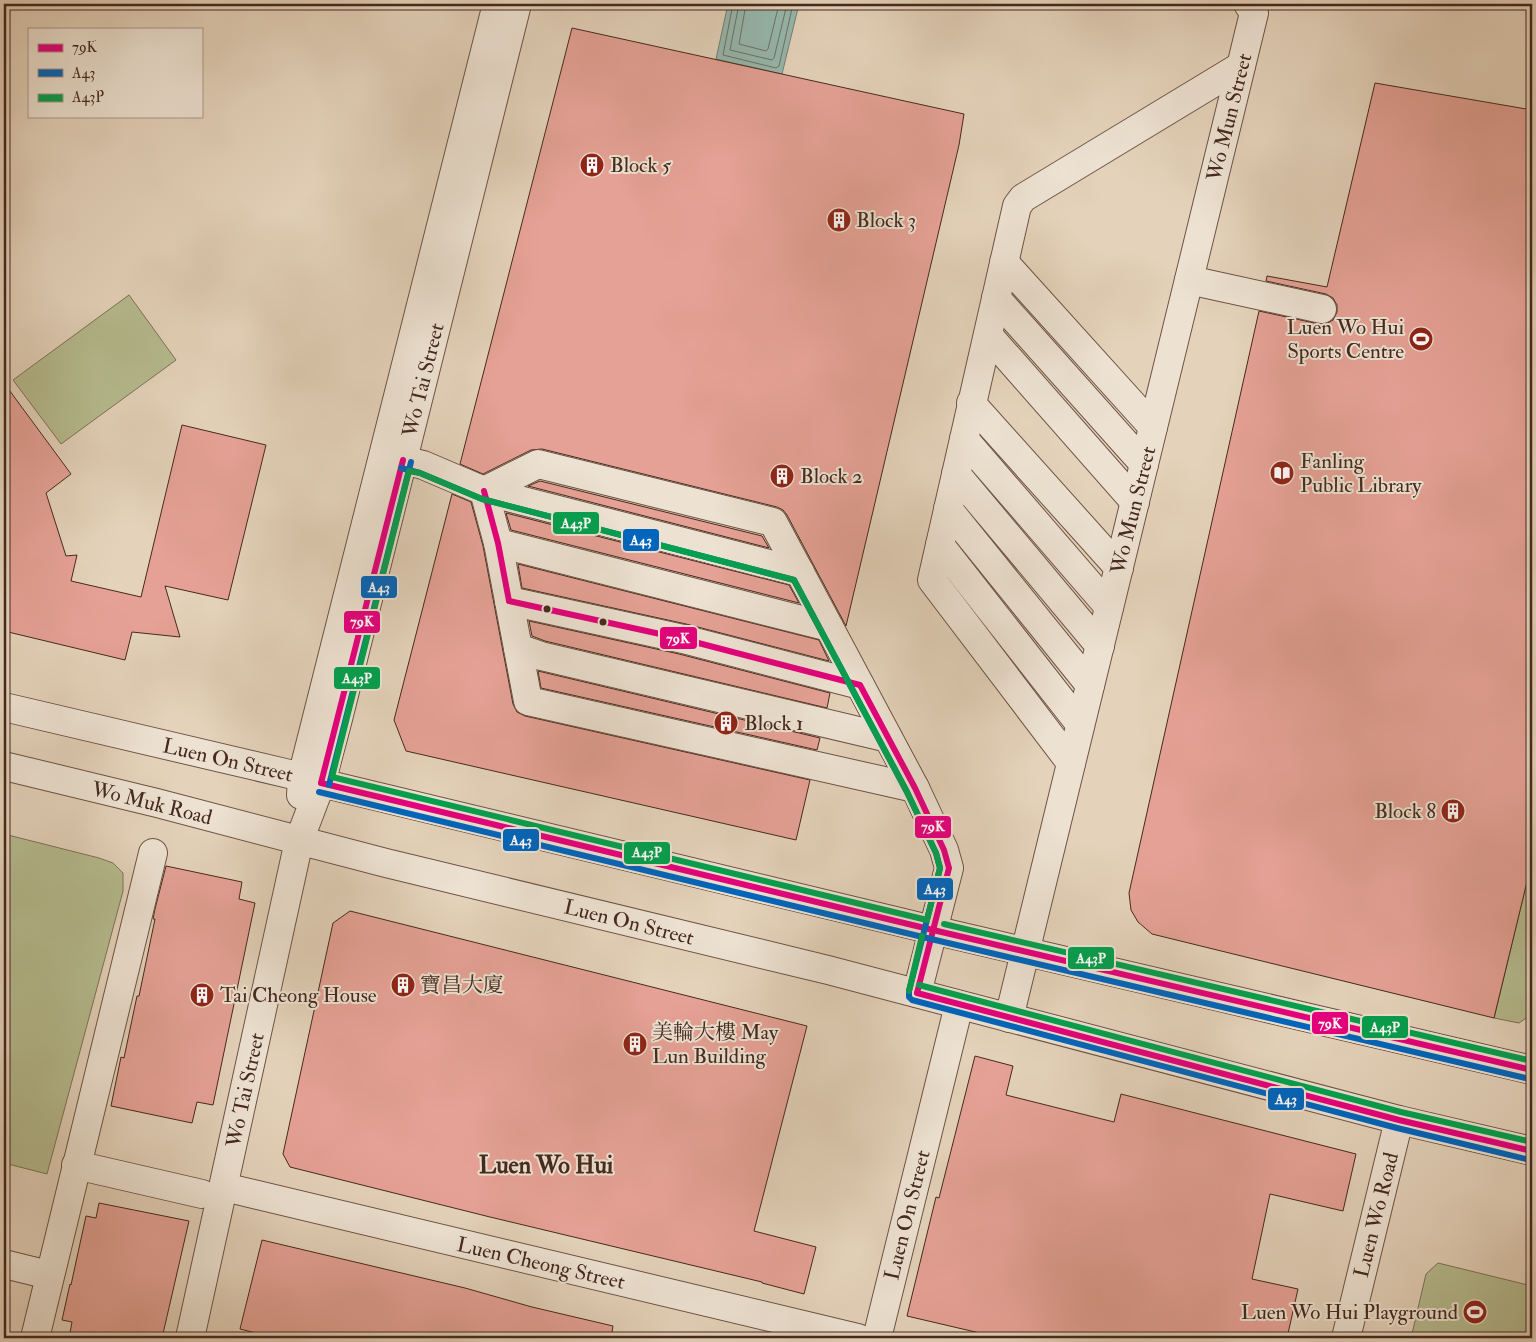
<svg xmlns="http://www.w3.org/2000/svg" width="1536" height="1342" font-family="'IM FELL Double Pica','Noto Serif SC',serif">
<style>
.green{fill:#b5bb8f;stroke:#7d7256}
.water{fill:#96b8ad;stroke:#767f74}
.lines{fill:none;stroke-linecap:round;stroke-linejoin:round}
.shore{stroke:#6e7066;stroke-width:1}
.building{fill:#e5a195;stroke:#45291e}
.minor-casing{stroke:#6d5345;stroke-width:30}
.minor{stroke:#ede2d2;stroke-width:28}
.bus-1-casing{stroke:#ede2d2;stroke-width:10}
.bus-2-casing{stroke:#ede2d2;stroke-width:10}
.bus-3-casing{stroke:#ede2d2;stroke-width:10}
.bus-1{stroke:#e5007d;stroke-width:6}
.bus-2{stroke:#0065bd;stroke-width:6}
.bus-3{stroke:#03a04e;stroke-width:6}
.bus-dot{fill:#45291e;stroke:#ede2d2;stroke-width:2}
.labels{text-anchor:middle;stroke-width:4;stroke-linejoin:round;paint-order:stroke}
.street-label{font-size:21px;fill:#45291e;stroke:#ede2d2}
.poi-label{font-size:21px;fill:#45291e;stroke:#ede2d2;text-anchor:start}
.quarter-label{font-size:24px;font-weight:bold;fill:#45291e;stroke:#ede2d2}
.line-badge{stroke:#ede2d2;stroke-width:2}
.badge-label{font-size:14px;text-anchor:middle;font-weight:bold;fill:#fff}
</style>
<rect width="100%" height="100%" fill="#e4d2ba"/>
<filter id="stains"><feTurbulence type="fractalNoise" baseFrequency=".004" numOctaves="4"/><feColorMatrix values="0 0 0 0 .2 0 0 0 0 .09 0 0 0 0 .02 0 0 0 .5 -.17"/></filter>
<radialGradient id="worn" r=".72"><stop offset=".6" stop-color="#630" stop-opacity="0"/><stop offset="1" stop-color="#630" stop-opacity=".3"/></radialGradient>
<g class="green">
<polygon points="129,295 176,360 61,444 13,380"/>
<polygon points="4,834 99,858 113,863 123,873 123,891 47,1174 4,1163"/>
<polygon points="1532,861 1532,1014 1519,1023 1494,1018"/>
<polygon points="1438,1263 1532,1286 1532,1338 1411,1338 1426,1274"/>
</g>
<polygon class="water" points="728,4 799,4 782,74 716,59"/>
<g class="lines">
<g class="shore">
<polyline points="733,4 723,55 776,68 779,66 793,4"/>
<polyline points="739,4 730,50 772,60 774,58 787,4"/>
<polyline points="746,4 739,44 766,51 768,49 779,4"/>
</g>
</g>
<g class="building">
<polygon points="572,28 964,114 959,145 846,626 787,515 783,510 777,507 542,449 531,450 483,474 460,464"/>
<polygon points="1375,83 1532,110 1532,861 1494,1018 1152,934 1138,922 1131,910 1129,893 1259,311 1319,324 1326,324 1333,320 1337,312 1337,305 1333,298 1326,294 1266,281 1267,276 1327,287"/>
<polygon points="4,383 71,474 46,493 66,556 77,555 71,581 141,597 182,425 266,445 228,600 165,586 180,637 132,632 125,660 4,631"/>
<polygon points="540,481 762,536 769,548 528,486"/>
<polygon points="452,494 471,502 483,546 513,704 517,712 525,716 810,780 796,840 406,751 394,720"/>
<polygon points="506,513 789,585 799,603 511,530"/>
<polygon points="518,564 819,640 829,661 686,624 522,588"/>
<polygon points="529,621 679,654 830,693 827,708 545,641 532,636"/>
<polygon points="538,671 820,738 817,750 541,688"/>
<polygon points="166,866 242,882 239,899 255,903 213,1105 197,1102 192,1123 111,1106 121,1057 124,1058 137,996 139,996 155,919 153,919 155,909"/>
<polygon points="350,911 807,1026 754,1231 816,1247 804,1294 762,1283 762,1282 490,1217 290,1167 283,1154 333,923"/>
<polygon points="975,1056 1013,1066 1006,1095 1114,1122 1121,1094 1356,1154 1343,1211 1270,1194 1252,1279 1298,1289 1287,1338 1001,1338 907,1316 936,1197 939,1198"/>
<polygon points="99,1203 189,1221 162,1338 69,1338 72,1322 62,1320 70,1284 71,1285 86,1216 96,1218"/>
<polygon points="262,1240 465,1288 532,1307 613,1326 611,1338 254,1338 256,1333 240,1329"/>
</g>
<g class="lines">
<defs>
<g id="minor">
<polyline points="1004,262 1153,427"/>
<polyline points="1189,280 1322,309"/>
<polyline points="996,298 1144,464"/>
<polyline points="988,335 1135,502"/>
<polyline points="971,403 1119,568"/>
<polyline points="964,439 1109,607"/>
<polyline points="403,460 423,465 484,491 800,572"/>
<polyline points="956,474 1100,646"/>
<polyline points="484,491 538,464 773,522 915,788 944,850 949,868 917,993"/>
<polyline points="484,491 498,543 528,701 915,788"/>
<polyline points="948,509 1090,685"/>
<polyline points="498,543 829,627"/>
<polyline points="940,545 1080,724"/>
<polyline points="509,601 683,639 860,685"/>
<polyline points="518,648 541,656 888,738"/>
<polyline points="4,707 302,777 321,783 933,930 1532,1070"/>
<polyline points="1071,763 932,580 1017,206 1023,198 1241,66"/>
<polyline points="4,766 157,803 386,863 828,970 1399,1120 1532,1151"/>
<polyline points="301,795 302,777 497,4"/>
<polyline points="1009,1018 1254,13 1248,4"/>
<polyline points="76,1165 202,1194"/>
<polyline points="224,1187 858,1338"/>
<polyline points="4,1264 49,1275"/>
<polyline points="35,1338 153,853"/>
<polyline points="190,1338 299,841 321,783 338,719 517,4"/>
<polyline points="877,1338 959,1005"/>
<polyline points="1346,1338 1399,1120"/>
</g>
</defs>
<use href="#minor" class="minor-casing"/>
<use href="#minor" class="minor"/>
<defs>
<g id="bus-1">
<polyline points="484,491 498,543 509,601"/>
<polyline points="509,601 683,639 860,685 915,788 944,850 949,868 917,993"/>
<polyline points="321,783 933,930 1532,1070"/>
<polyline points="321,783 403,460"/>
<polyline points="917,993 1399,1120 1532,1151"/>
</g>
<g id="bus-2">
<polyline points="401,468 420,473 482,499 794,580 907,792 936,853 940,868 909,991 909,997 912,1000 1397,1128 1530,1160"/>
<polyline points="329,785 411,462"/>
<polyline points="319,792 931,939 1530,1079"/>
</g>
<g id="bus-3">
<polygon points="409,471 420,473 482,499 794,580 907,792 936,853 940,868 927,920 332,777"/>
<polyline points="944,924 1532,1061"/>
<polyline points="919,985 1401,1112 1532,1142"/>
<polyline points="909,991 922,936"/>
</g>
</defs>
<use href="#bus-1" class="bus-1-casing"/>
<use href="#bus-2" class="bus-2-casing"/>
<use href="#bus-3" class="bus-3-casing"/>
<use href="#bus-1" class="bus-1"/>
<use href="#bus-2" class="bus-2"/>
<use href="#bus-3" class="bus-3"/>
</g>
<defs>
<symbol id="building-disc" viewBox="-11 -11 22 22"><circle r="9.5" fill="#8f2418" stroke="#ede2d2"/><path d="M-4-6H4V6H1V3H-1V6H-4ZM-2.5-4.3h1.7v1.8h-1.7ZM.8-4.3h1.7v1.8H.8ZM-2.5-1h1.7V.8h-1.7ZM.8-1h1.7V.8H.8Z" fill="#fff"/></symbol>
<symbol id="stadium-disc" viewBox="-11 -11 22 22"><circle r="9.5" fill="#8f2418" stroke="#ede2d2"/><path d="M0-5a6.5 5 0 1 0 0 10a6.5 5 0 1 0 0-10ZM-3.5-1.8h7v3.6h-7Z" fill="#fff"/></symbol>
<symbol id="library-disc" viewBox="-11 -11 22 22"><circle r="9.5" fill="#8f2418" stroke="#ede2d2"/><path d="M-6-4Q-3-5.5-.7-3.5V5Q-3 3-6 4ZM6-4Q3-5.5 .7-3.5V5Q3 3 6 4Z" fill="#fff"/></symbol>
</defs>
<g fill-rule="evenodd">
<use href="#building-disc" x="578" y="151" width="28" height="28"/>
<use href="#building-disc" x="825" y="206" width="28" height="28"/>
<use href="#stadium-disc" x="1407" y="325" width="28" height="28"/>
<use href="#library-disc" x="1268" y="459" width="28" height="28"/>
<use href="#building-disc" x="768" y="462" width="28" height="28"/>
<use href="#building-disc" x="712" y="709" width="28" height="28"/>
<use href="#building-disc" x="1439" y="797" width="28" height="28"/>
<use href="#building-disc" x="389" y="971" width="28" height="28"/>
<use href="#building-disc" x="188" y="981" width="28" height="28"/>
<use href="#building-disc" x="621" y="1030" width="28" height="28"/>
<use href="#stadium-disc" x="1461" y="1298" width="28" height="28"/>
</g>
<g class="bus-dot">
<circle cx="547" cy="609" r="4.5"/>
<circle cx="603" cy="622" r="4.5"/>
</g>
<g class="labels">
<g class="street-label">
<text transform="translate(1229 117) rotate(-76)" y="7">Wo Mun Street</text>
<text transform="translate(423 380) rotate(-76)" y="7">Wo Tai Street</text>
<text transform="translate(1133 510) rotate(-76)" y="7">Wo Mun Street</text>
<text transform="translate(228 760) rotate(13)" y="7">Luen On Street</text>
<text transform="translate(152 803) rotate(14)" y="7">Wo Muk Road</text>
<text transform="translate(629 922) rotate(14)" y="7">Luen On Street</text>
<text transform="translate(245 1090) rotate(-78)" y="7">Wo Tai Street</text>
<text transform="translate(907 1215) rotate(-76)" y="7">Luen On Street</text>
<text transform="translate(1376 1215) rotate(-76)" y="7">Luen Wo Road</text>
<text transform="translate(541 1263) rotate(13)" y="7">Luen Cheong Street</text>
</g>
<g class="poi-label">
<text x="610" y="172">Block 5</text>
<text x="856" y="227">Block 3</text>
<text x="1404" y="334" text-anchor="end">Luen Wo Hui<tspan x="1404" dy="24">Sports Centre</tspan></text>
<text x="1300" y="468">Fanling<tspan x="1300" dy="24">Public Library</tspan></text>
<text x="800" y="483">Block 2</text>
<text x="744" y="730">Block 1</text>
<text x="1436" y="818" text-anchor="end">Block 8</text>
<text x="420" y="992">寶昌大廈</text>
<text x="220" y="1002">Tai Cheong House</text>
<text x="652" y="1039">美輪大樓 May<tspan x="652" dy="24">Lun Building</tspan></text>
<text x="1458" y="1319" text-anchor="end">Luen Wo Hui Playground</text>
</g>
<g class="quarter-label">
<text x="546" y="1173">Luen Wo Hui</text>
</g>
</g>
<g class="line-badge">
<rect x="552" y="511" width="48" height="24" rx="5" fill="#03a04e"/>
<rect x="622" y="528" width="38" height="24" rx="5" fill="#0065bd"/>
<rect x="360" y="575" width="38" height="24" rx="5" fill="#0065bd"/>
<rect x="343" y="610" width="38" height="24" rx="5" fill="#e5007d"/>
<rect x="659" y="626" width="39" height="24" rx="5" fill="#e5007d"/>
<rect x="333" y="666" width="48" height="24" rx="5" fill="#03a04e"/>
<rect x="914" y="815" width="38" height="24" rx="5" fill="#e5007d"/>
<rect x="502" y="828" width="38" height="24" rx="5" fill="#0065bd"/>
<rect x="623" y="841" width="48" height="24" rx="5" fill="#03a04e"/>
<rect x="916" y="877" width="38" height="24" rx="5" fill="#0065bd"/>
<rect x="1067" y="946" width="48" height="24" rx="5" fill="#03a04e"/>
<rect x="1311" y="1011" width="38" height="24" rx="5" fill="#e5007d"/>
<rect x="1361" y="1015" width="48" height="24" rx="5" fill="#03a04e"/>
<rect x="1267" y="1087" width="38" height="24" rx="5" fill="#0065bd"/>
</g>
<g class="badge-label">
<text x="576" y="528">A43P</text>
<text x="641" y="545">A43</text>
<text x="379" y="592">A43</text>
<text x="362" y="626">79K</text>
<text x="678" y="643">79K</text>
<text x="357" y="683">A43P</text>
<text x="933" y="831">79K</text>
<text x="521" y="845">A43</text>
<text x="647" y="857">A43P</text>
<text x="935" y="894">A43</text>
<text x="1091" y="963">A43P</text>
<text x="1330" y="1028">79K</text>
<text x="1385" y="1032">A43P</text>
<text x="1286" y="1104">A43</text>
</g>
<rect width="1536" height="1342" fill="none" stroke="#e4d2ba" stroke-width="20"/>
<rect x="5" y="5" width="1526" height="1332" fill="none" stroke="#45291e" stroke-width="2.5"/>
<rect x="10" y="10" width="1516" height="1322" fill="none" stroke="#45291e"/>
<rect x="28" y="28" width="175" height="90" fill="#ede2d2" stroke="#aa988a"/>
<rect x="38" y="44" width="25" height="8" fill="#e5007d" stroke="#aa988a"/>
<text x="72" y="52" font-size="15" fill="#45291e">79K</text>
<rect x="38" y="69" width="25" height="8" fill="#0065bd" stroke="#aa988a"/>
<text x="72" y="78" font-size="15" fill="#45291e">A43</text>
<rect x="38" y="94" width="25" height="8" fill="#03a04e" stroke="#aa988a"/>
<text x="72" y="102" font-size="15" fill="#45291e">A43P</text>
<rect width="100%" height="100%" filter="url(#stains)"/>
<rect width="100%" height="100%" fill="url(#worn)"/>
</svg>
